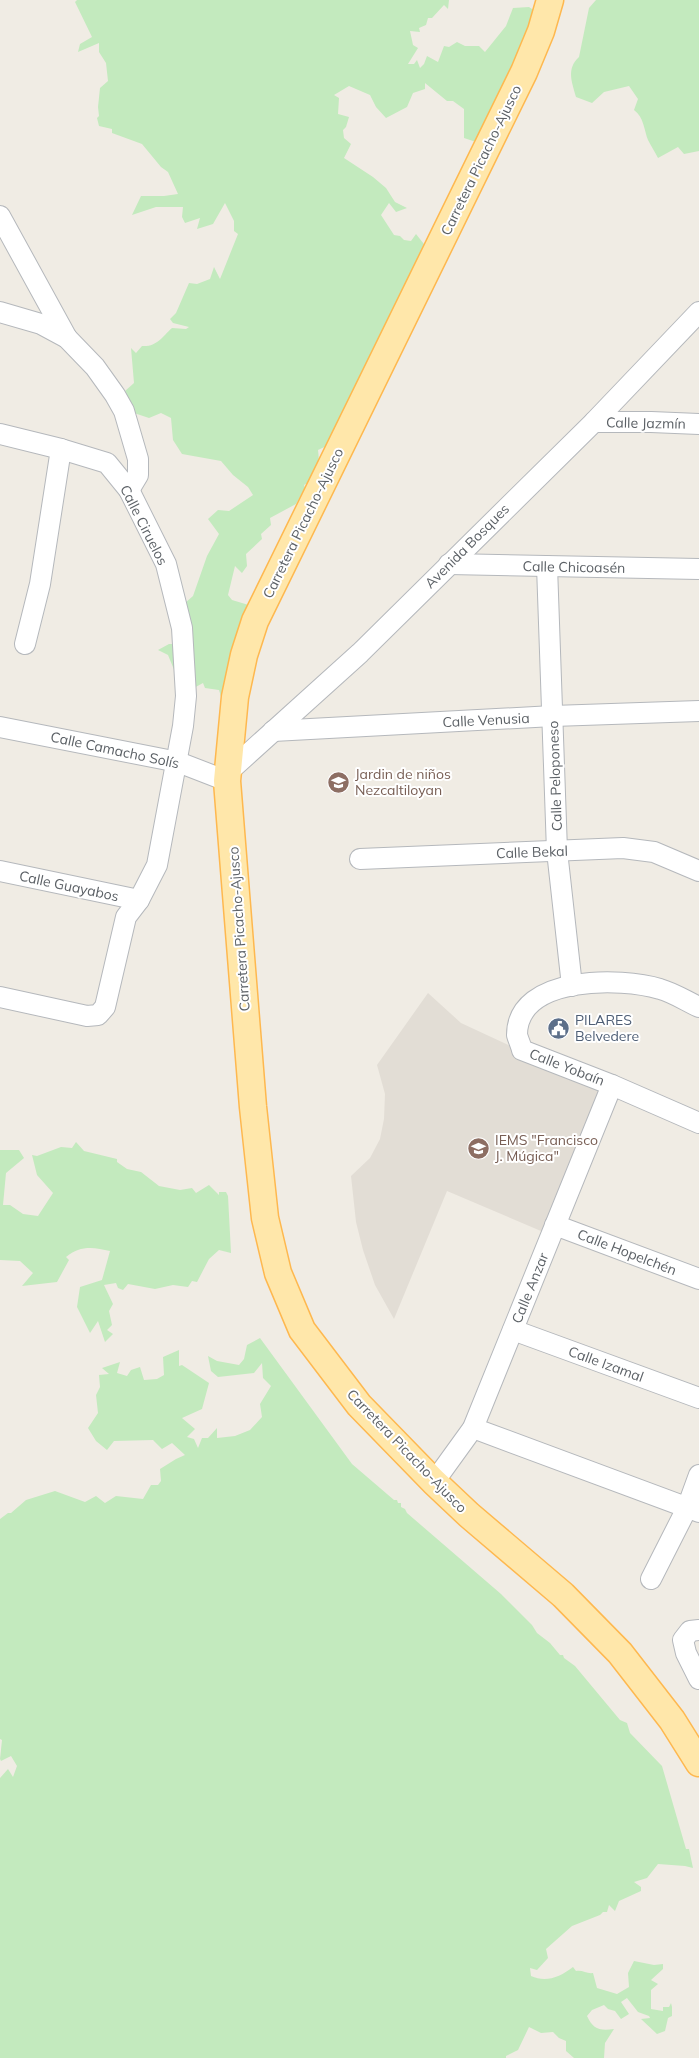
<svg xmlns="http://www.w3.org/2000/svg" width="699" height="2058" font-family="Mulish,sans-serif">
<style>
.education{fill:#e2ddd5}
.green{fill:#c3eabe}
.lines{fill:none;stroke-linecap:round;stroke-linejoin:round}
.minor-casing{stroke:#b5b8bc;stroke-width:22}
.major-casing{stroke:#feb84f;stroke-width:29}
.minor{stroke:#fff;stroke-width:20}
.major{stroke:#ffe7aa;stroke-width:26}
.labels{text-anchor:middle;stroke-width:4;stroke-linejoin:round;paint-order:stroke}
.street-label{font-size:14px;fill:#5c6166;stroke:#fff}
.education-label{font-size:14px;fill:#785e54;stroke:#fff;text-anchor:start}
.service-label{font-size:14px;fill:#4e5e75;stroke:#fff;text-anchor:start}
</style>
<rect width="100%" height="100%" fill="#f0ece4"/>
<polygon class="education" points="428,993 461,1023 521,1051 610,1086 548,1234 447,1191 394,1319 375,1285 363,1250 356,1222 351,1176 370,1158 380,1139 384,1119 385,1094 377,1065"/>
<g class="green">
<path d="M77,0H449L448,9L444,5L432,18H428L426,25L419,28L420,32L410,31L413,45L418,48L408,64H414L417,60L420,68L424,64L427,56L438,62L444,46L449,47L457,42L465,46H479L485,52L506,26L513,8L529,7L535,11L528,32L479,143L464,138V109L453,101H447L425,83V89L413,93L407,107L386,118L376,107L370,95L349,86L334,95L339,98L338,114L349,117L346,127L343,130L344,138L351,144L344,158L373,177L386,188L395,202L407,208L396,212L389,203L381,215L394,235L400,236L404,240L411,241L416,234L431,253L335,442L318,450C320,464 318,478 304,485L305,488L296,504L270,518L271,525L261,534L262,539L246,554L247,566L242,573L235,566L228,595L232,600L252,606L253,663L255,672L222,700L219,690L205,688L203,683L192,689L175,672L168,655L158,650L169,644H175L185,603L193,596L207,556L219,534L208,519L218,510L229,511L253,495L248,487L233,475L221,461L182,454L173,440L171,418L161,413L149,418L131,412L132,408L125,391L134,383L131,348L136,353L142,346C157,347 162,337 172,328L186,329L189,327L173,323L170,319L176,313L189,283L197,284L210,279L214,267L220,279L238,234L234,231V221L225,203L213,224L197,229L200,218L185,223L182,217L183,207H156L132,215L141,196H164L178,194L168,172L161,167L142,144L112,133V129L99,126L97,118L99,116L98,107L100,88L108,81L106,63L99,52V43L78,52L80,44L92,37L75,2Z"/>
<path d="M596,0H699V151L684,154L678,147L658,158C655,152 651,146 648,140C644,130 644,117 634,110L638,99L629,86L604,92L592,103L576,97C572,82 566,69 579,57L589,8Z"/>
<path d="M76,1142L84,1151L117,1159V1162L127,1169L141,1172L159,1186L180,1190L192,1188L196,1193L209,1185L219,1195V1192H226L228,1196L231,1253L219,1250L209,1259L197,1282L192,1281L188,1287L173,1285L155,1289L128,1284L123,1290L118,1288L116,1283L104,1285L113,1304L109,1311L112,1325L107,1330L113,1334L105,1342L98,1321L90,1333L77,1307L80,1287L102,1280L110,1251C94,1247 80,1245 66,1257L69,1260L57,1282L22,1286L33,1273L20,1261L0,1260V1150H19L24,1158L6,1173L3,1205H10L23,1214L38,1216L53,1193L37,1175L32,1155L37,1156L61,1147L72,1148Z"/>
<path d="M260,1338L352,1464L394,1500H397L398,1503H401V1507L405,1509L407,1513L501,1594L532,1625L537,1633L550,1643L560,1655H563L564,1658L575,1666L620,1720L627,1723L630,1733L662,1766L686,1849H689L693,1868L685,1866L658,1864L647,1878L634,1882L641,1887V1891L619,1901L615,1911L609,1905L607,1912H603L600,1915L572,1926L546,1949L548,1958L537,1970L530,1968L531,1976C546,1983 560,1977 573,1967L576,1971C583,1970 587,1974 593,1973L597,1988L617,1994L629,1987L628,1973L634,1961L654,1965L663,1964V1969L651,1980L658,1984L651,1990V2009L663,2011V2007H669L671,2003L672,2007V2016L668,2018L665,2031L657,2034L641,2019L650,2018L649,2016L638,2012L627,1998L621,2002L629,2014L621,2019L615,2011L608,2009L604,2005L592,2010L587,2016C593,2029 599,2031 614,2029L605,2043L604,2058H574L566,2051V2041L559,2038L553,2032L541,2033L529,2027L518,2050L506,2056V2058H0V1778L8,1769L13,1777L17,1766L11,1756L1,1761L0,1759L2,1740L0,1739V1519L8,1513H11L26,1500L55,1491L85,1502L96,1496L105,1503L116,1496L143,1499L151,1485H158L161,1481L160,1469L176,1459L185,1455L172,1443L162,1449L153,1440L114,1441L107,1450L96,1441L88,1428L98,1413L96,1395L100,1387L99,1375L109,1374L102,1368L120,1362L117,1373L127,1376L131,1370L140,1367L144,1380L157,1379L164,1375L163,1357L179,1350V1366L182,1365L209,1383L202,1409L182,1418L195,1429L187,1437L194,1439L198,1448L202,1438H208L217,1428V1438L235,1436L250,1430L262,1417L260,1404L271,1386L263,1378L262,1363L254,1373L218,1377L211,1371L208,1356L217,1361L239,1365L244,1359L247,1345Z"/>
</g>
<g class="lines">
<defs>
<g id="minor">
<polyline points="0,216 67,338"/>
<polyline points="0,312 41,324 67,338 95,367 115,395 124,411 138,459 138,475 129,490"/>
<polyline points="594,422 651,422 699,424"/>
<polyline points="0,434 61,449 107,463 129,490 166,564 182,628 186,696 183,726 157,865 139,900 126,917 105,1007 98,1015 87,1016 0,997"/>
<polyline points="449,564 699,569"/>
<polyline points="547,566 557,851 572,986"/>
<polyline points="25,644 40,584 61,449"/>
<polyline points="0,727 178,762 227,781"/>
<polyline points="273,731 553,716 699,711"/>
<polyline points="227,773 360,653 594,422 699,312"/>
<polyline points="360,859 623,848 654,852 699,871"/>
<polyline points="0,871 139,900"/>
<path d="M699,1007C686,1001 674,993 660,989C622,977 517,975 517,1035C518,1039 521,1045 522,1050L612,1085L699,1123"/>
<polyline points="555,1225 699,1279"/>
<polyline points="513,1330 699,1398"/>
<polyline points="473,1428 699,1512"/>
<polyline points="434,1482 473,1428 612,1085"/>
<polyline points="651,1579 687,1508 699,1475"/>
<polyline points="699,1630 690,1631 683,1640 686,1653 699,1679"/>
</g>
<polyline id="major" points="550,0 541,31 524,72 255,621 244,655 235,697 227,781 253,1107 265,1218 278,1273 302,1330 359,1405 434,1482 469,1515 563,1595 620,1653 672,1720 699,1763"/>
</defs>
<use href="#minor" class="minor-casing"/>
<use href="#major" class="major-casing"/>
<use href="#minor" class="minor"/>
<use href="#major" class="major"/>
</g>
<defs>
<symbol id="school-disc" viewBox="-11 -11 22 22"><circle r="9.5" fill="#8d6e63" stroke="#fff"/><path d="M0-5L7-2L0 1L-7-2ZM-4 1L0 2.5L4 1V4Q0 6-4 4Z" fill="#fff"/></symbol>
<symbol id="civic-disc" viewBox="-11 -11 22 22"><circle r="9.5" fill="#5c6f8a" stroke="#fff"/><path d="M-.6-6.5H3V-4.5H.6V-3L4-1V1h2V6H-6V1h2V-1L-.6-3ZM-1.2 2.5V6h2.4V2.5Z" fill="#fff"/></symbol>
</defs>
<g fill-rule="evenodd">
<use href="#school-disc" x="326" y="770" width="25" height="25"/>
<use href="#civic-disc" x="546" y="1016" width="25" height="25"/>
<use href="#school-disc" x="466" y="1136" width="25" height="25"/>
</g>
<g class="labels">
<g class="street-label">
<text transform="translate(481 160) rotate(-64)" y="5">Carretera Picacho-Ajusco</text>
<text transform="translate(646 423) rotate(1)" y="5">Calle Jazmín</text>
<text transform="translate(303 523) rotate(-64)" y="5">Carretera Picacho-Ajusco</text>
<text transform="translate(144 525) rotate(63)" y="5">Calle Ciruelos</text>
<text transform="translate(467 546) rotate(-45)" y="5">Avenida Bosques</text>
<text transform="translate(574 567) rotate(1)" y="5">Calle Chicoasén</text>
<text transform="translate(486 720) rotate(-3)" y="5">Calle Venusia</text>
<text transform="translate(115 750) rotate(12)" y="5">Calle Camacho Solís</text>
<text transform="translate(555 776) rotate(-92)" y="5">Calle Peloponeso</text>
<text transform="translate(532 852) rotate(-2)" y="5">Calle Bekal</text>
<text transform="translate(69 886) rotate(12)" y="5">Calle Guayabos</text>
<text transform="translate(239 929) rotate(-94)" y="5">Carretera Picacho-Ajusco</text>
<text transform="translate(567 1067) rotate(21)" y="5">Calle Yobaín</text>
<text transform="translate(627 1252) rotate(21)" y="5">Calle Hopelchén</text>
<text transform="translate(530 1288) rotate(-68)" y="5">Calle Anzar</text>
<text transform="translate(606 1364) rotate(20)" y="5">Calle Izamal</text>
<text transform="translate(407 1451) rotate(46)" y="5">Carretera Picacho-Ajusco</text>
</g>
<g class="education-label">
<text x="355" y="779">Jardin de niños<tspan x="355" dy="16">Nezcaltiloyan</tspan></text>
<text x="495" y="1145">IEMS "Francisco<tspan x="495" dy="16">J. Múgica"</tspan></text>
</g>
<g class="service-label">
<text x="575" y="1025">PILARES<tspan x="575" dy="16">Belvedere</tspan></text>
</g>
</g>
</svg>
